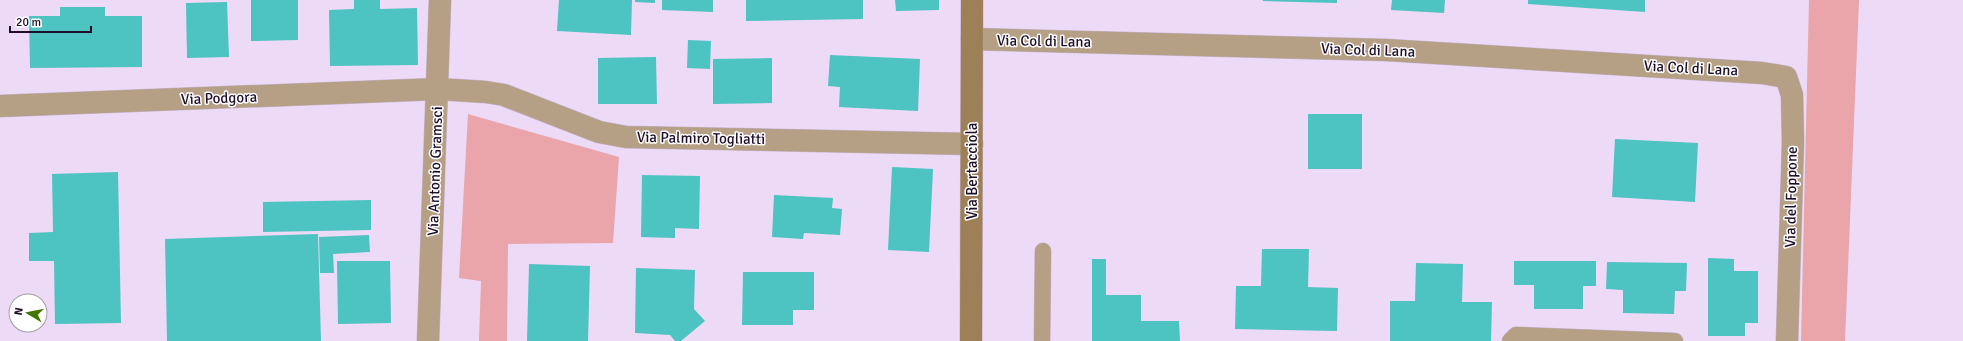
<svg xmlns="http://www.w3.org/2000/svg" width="1963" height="341" font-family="Signika,sans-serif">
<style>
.green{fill:#e9a5aa}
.building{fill:#4dc3c2}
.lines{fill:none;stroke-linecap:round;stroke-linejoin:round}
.lane-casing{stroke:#c7b5d1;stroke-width:17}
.street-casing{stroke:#c7b5d1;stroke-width:23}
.secondary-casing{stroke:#c7b5d1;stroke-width:23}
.lane{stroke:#b5a086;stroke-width:16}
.street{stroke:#b5a086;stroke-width:22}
.secondary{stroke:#9e8058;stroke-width:22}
.labels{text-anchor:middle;stroke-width:3;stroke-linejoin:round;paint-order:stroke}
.street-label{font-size:15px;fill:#1e0d26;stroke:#fff}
</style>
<rect width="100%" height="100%" fill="#ecdaf6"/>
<g class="green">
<polygon points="1809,0 1859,0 1845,341 1801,341"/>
<polygon points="468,114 619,157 613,243 508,244 507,341 479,341 481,281 459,278"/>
</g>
<g class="building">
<polygon points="251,0 298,0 298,40 251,41"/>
<polygon points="354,0 380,0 380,9 417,8 418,65 330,66 329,10 354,9"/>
<polygon points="559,0 632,0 631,35 557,31"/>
<polygon points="635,0 655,0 655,3 635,2"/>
<polygon points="662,0 713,0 713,12 662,10"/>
<polygon points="746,0 863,0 863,19 746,21"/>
<polygon points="895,0 939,0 939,10 896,11"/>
<polygon points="1263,0 1337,0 1337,3 1263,1"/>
<polygon points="1392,0 1445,0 1444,13 1391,10"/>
<polygon points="1528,0 1645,0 1645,12 1528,4"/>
<polygon points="227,2 229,57 187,58 186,3"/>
<polygon points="60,7 105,7 105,16 142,16 142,67 30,68 29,16 60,16"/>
<polygon points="688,40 711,41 710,69 687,68"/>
<polygon points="830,55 920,59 918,111 839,107 840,87 828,86"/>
<polygon points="656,57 657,104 598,104 598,58"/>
<polygon points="772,58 772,103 713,104 713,59"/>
<rect x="1308" y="114" width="54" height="55"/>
<polygon points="1615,139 1698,143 1695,202 1612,197"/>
<polygon points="892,167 933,169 929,252 888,250"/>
<polygon points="118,172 121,323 55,324 54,261 29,261 29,233 53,232 52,174"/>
<polygon points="642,175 700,176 699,229 675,228 675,238 641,237"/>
<polygon points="774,195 833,198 832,208 842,209 840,235 804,233 803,239 772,237"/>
<polygon points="371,200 371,230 263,232 263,202"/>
<polygon points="318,234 321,341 167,341 165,239"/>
<polygon points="369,235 370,252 333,254 334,273 320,273 319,237"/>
<polygon points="1262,249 1309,249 1308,287 1338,288 1337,331 1235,329 1236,286 1261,286"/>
<polygon points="1708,258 1734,259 1734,271 1758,271 1758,323 1745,323 1745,336 1708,336"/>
<polygon points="1092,259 1106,259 1106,295 1141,295 1141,321 1179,321 1180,341 1092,341"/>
<polygon points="337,261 390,261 391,323 338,324"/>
<polygon points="1514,261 1596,261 1596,286 1583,286 1583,309 1534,309 1534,285 1514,285"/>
<polygon points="1607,262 1687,263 1686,291 1675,291 1674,314 1623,313 1623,290 1606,289"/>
<polygon points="1416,263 1463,264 1462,302 1492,302 1491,341 1390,341 1390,301 1415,301"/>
<polygon points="529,264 590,266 588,341 527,341"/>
<polygon points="636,268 695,270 694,309 705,321 681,341 675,341 670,335 635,333"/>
<polygon points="743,272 814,272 814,310 793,310 793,325 742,325"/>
</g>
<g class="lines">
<defs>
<g id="lane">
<polyline points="1042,341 1043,251"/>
<polyline points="1510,341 1516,335 1675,341"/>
</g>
<g id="street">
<polyline points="972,39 1386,50 1762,73 1786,77 1792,95 1793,141 1787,341"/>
<polyline points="0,106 438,89 486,92 504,95 599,132 626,137 972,144"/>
<polyline points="428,341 440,0"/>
</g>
<polyline id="secondary" points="971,341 972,0"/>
</defs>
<use href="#lane" class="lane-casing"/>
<use href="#street" class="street-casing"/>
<use href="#secondary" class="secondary-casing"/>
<use href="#lane" class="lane"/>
<use href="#street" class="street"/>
<use href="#secondary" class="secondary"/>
</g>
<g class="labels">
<g class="street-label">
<text transform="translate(1044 41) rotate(1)" y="5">Via Col di Lana</text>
<text transform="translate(1368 50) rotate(2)" y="5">Via Col di Lana</text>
<text transform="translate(1691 68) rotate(3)" y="5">Via Col di Lana</text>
<text transform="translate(219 98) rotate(-2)" y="5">Via Podgora</text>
<text transform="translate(701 138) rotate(1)" y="5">Via Palmiro Togliatti</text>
<text transform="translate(435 171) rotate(-88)" y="5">Via Antonio Gramsci</text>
<text transform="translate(972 171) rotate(-90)" y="5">Via Bertacciola</text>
<text transform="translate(1791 197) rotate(-89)" y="5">Via del Foppone</text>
</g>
</g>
<g transform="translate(28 313) rotate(280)"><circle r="19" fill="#ffffff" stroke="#a59ea8"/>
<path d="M0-3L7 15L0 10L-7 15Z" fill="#407502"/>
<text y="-6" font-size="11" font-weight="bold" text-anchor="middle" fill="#1e0d26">N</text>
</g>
<path d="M10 26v6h81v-6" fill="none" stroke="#1e0d26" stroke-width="2"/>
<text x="16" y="26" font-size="12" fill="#1e0d26" stroke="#ffffff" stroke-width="3" paint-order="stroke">20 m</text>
</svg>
